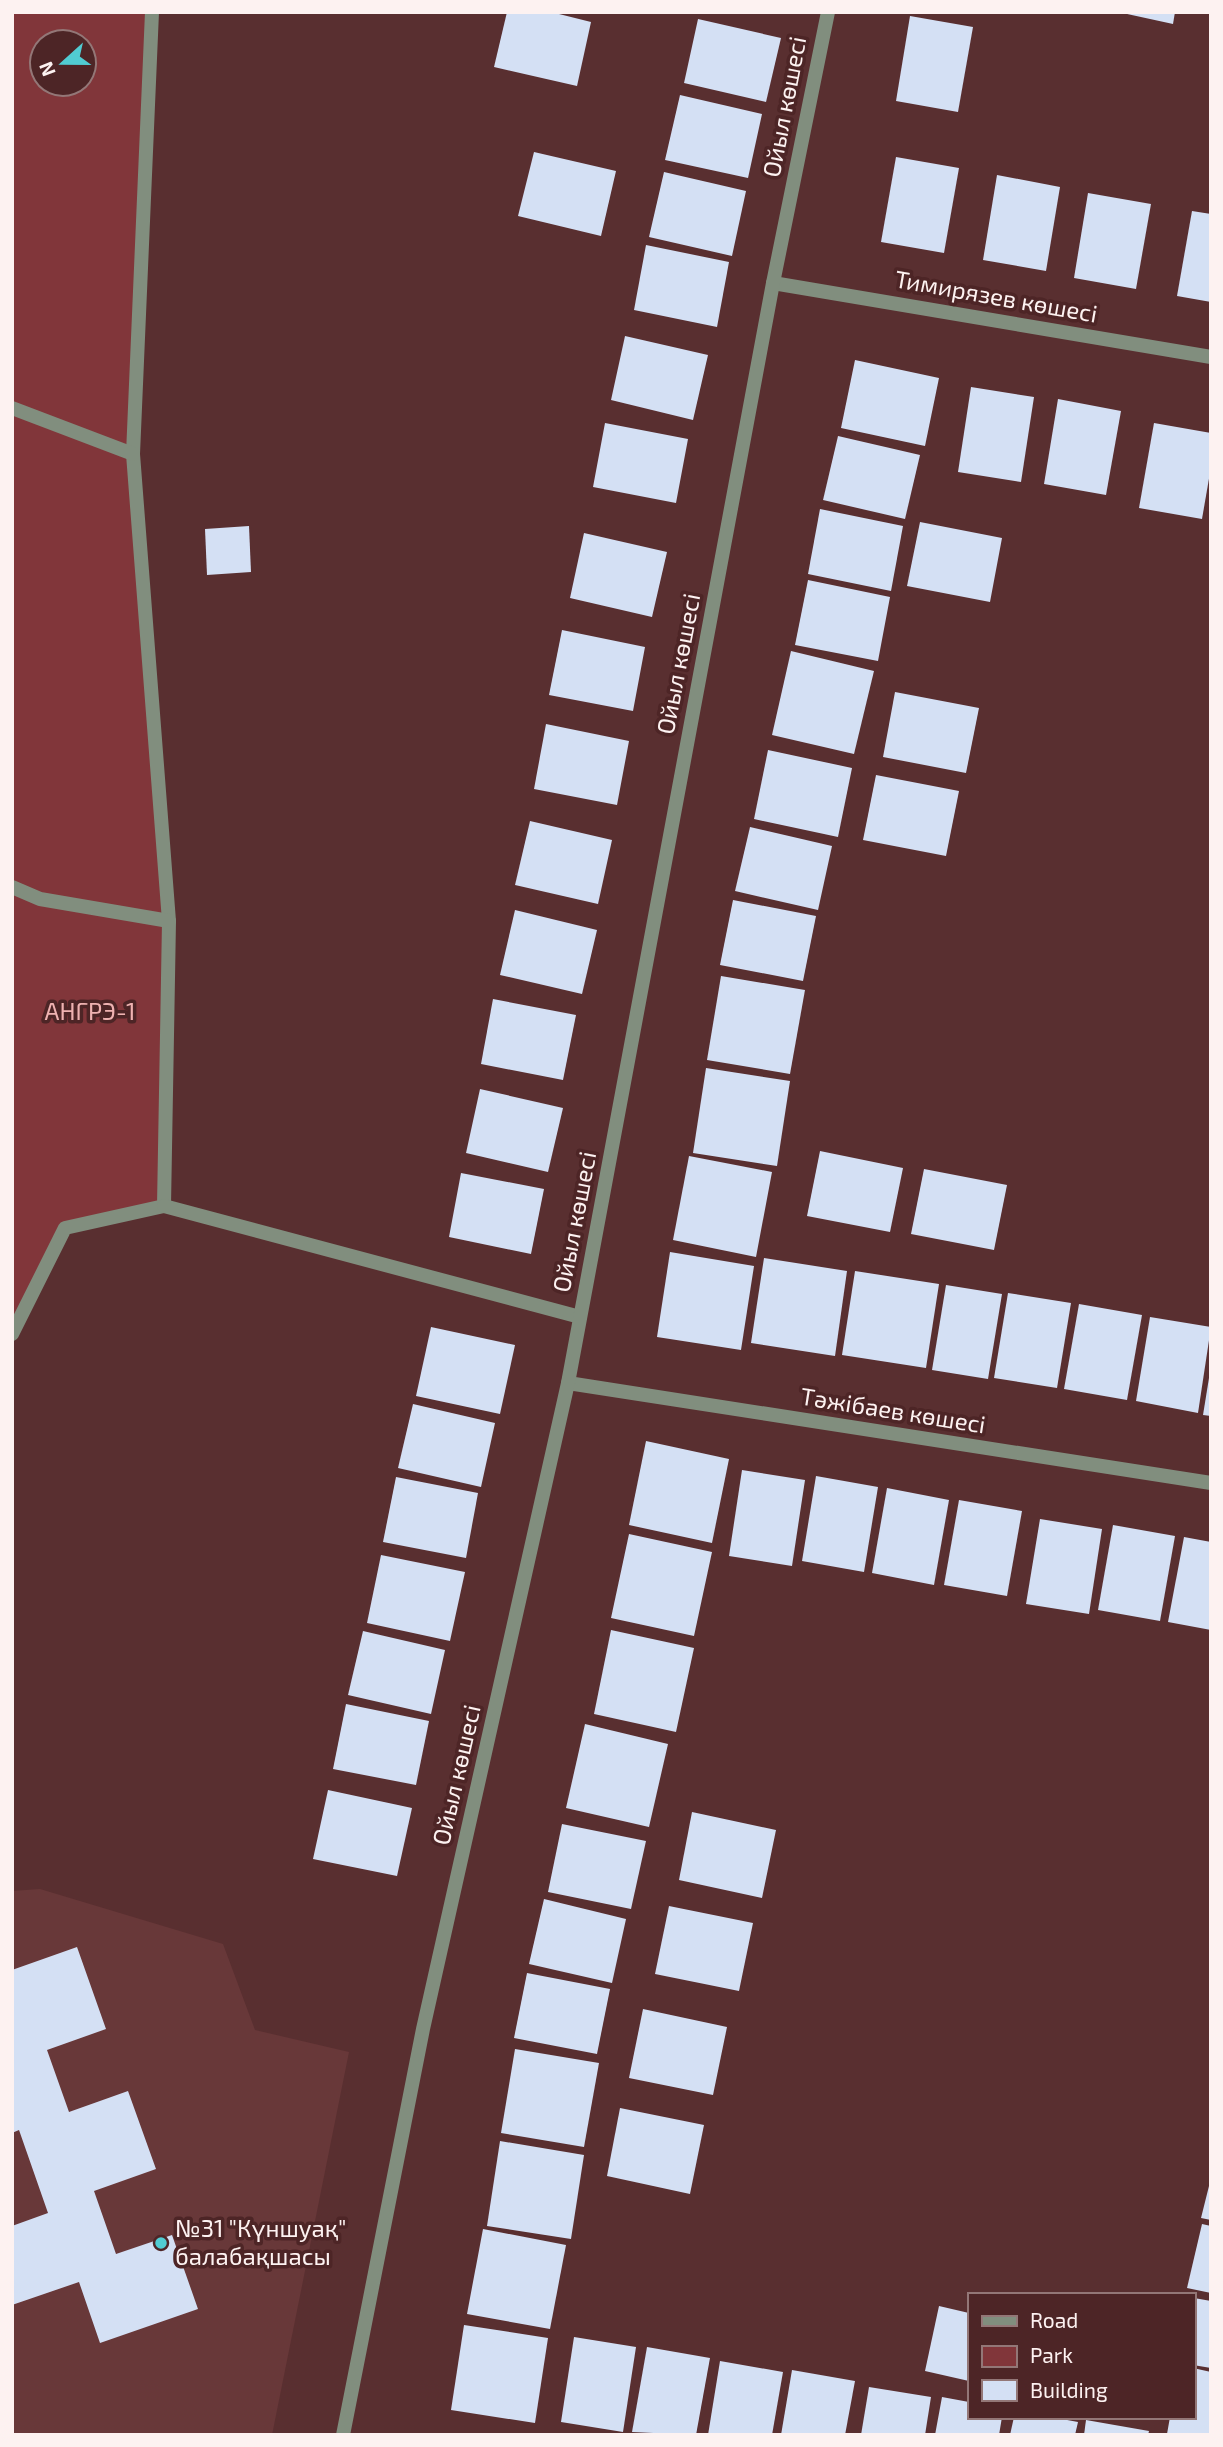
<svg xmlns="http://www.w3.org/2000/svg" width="1223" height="2447" font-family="'Exo 2',sans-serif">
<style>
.built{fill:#683839}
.green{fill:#81363a;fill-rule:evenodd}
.building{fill:#d4e0f4}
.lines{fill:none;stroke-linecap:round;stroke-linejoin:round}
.lane{stroke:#818e7e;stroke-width:14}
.street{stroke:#818e7e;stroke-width:14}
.poi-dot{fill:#51ccd2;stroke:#4d2526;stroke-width:2.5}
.labels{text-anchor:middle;stroke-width:7;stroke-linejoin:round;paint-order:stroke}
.street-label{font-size:24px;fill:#fdf2f1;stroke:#4d2526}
.park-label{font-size:24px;fill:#efb2b1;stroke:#4d2526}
.poi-label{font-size:24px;fill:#fdf2f1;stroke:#4d2526;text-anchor:start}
</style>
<rect width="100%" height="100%" fill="#592f30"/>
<polygon class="built" points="40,1889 223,1944 255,2030 349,2052 272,2435 12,2435 12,1891"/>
<path class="green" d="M12,12H152L136,482L169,921L164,1206L65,1228L12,1334ZM42,42H84V84H42Z"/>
<g class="building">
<polygon points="507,12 551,12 591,22 577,86 494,67"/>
<polygon points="1118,12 1175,12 1173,24"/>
<polygon points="910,16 973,27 958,112 896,101"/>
<polygon points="698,19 781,38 766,102 684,83"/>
<polygon points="680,95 762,114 748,178 665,160"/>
<polygon points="534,152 616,171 601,236 518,216"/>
<polygon points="896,157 959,168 944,253 881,242"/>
<polygon points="664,172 746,191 732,256 649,237"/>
<polygon points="997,175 1060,187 1046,271 983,260"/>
<polygon points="1088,193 1151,204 1136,289 1074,278"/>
<polygon points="1192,211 1211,214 1211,302 1177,296"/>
<polygon points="646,245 729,262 717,327 634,310"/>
<polygon points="625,336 708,355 693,420 611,400"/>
<polygon points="855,360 939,378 925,446 841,428"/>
<polygon points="971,387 1034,397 1021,482 958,472"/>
<polygon points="1058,399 1121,411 1106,495 1044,484"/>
<polygon points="605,423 688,439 676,503 593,487"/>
<polygon points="1154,423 1211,433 1211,467 1202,519 1139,508"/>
<polygon points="838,436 920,455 905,519 823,500"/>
<polygon points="820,509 903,526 891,591 808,574"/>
<polygon points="920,522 1002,538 990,602 907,586"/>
<polygon points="249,526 251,572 207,575 205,529"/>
<polygon points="584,533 667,552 652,617 570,598"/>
<polygon points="808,580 890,597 878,661 795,645"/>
<polygon points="562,630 645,647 633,711 549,695"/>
<polygon points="791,651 874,671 854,754 772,735"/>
<polygon points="895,692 979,708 966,773 883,757"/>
<polygon points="546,724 629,741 617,805 534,789"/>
<polygon points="768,750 852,768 838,837 754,819"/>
<polygon points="876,775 959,791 946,856 863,840"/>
<polygon points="530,821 612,840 598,904 515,885"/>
<polygon points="750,827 832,846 818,910 735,891"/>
<polygon points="733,900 816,916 803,981 720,965"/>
<polygon points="515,910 597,930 582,994 500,975"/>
<polygon points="721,976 805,990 790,1074 707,1060"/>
<polygon points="493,999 576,1015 563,1080 481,1064"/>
<polygon points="706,1068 790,1081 777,1166 693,1153"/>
<polygon points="480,1089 563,1108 548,1172 466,1153"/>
<polygon points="820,1151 903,1168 890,1232 807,1216"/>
<polygon points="689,1156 772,1172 756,1257 673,1240"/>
<polygon points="924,1169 1007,1185 994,1250 911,1234"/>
<polygon points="461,1173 544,1189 531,1254 449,1237"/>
<polygon points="670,1252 754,1266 741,1350 657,1337"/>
<polygon points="764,1258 847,1271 835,1356 751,1343"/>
<polygon points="855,1271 939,1284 926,1368 842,1355"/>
<polygon points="946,1285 1002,1294 988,1379 932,1370"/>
<polygon points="1008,1293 1071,1303 1057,1388 994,1378"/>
<polygon points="1079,1304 1142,1315 1127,1400 1064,1389"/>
<polygon points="1150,1317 1211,1327 1198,1413 1136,1401"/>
<polygon points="431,1327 515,1345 500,1414 416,1396"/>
<polygon points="1209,1378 1211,1379 1211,1416 1203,1415"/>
<polygon points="413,1404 495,1423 481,1487 398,1468"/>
<polygon points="646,1441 729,1459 712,1543 629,1525"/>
<polygon points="742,1470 805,1480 792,1566 729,1556"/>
<polygon points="816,1476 878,1487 864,1572 802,1561"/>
<polygon points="396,1477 478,1493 466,1558 383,1542"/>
<polygon points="887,1488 949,1500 934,1585 872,1573"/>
<polygon points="959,1500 1022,1511 1007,1596 944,1585"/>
<polygon points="1040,1519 1102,1529 1089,1614 1026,1604"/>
<polygon points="1113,1525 1175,1536 1160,1621 1098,1610"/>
<polygon points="629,1534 712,1552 694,1636 611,1618"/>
<polygon points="1184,1537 1211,1542 1211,1630 1168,1622"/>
<polygon points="381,1555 465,1572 450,1641 367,1623"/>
<polygon points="611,1630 694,1648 676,1732 594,1714"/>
<polygon points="363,1631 445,1650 431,1714 348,1695"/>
<polygon points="346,1704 429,1721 416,1785 333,1769"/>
<polygon points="585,1724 668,1744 649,1827 566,1808"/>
<polygon points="328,1790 412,1808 397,1876 313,1859"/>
<polygon points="692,1812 776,1830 762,1898 679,1880"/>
<polygon points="562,1824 646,1841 631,1909 548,1892"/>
<polygon points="544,1899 626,1919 612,1983 529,1964"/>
<polygon points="669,1906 753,1923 739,1991 655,1974"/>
<polygon points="77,1947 106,2029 47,2050 69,2112 128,2091 156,2169 94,2191 116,2254 172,2235 198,2309 100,2343 79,2282 12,2305 12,2226 48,2213 19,2130 12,2133 12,1970"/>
<polygon points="527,1973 610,1989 597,2054 514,2038"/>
<polygon points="643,2009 727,2027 713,2095 629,2078"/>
<polygon points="515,2049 599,2063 584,2147 501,2133"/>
<polygon points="620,2108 704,2125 690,2194 607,2176"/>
<polygon points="500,2141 584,2155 571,2239 487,2226"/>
<polygon points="1211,2178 1211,2220 1201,2218"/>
<polygon points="1202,2224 1211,2226 1211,2293 1187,2288"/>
<polygon points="483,2229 566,2245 550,2329 467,2314"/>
<polygon points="1194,2298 1211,2301 1211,2368 1193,2365"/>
<polygon points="939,2306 969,2313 969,2381 925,2371"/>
<polygon points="464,2325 548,2338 535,2423 451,2410"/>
<polygon points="574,2337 636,2347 623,2432 561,2422"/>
<polygon points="647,2347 710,2358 696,2435 632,2432"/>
<polygon points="720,2361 783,2372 772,2435 708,2435"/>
<polygon points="1193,2368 1211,2372 1211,2435 1167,2434 1170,2417 1193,2417"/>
<polygon points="792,2370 855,2381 845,2435 781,2435"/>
<polygon points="869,2387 931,2397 925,2435 861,2435"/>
<polygon points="942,2397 969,2402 969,2417 1002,2417 999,2435 935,2435"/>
<polygon points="1014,2417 1051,2417 1078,2422 1075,2435 1010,2435"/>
<polygon points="1086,2420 1149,2431 1148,2435 1084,2435"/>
</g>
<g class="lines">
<g class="lane">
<polyline points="152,12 133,454 169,921"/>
<polyline points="12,408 133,454"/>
<polyline points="12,887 40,899 169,921 164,1206 65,1228 12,1334"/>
<polyline points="164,1206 580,1317"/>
</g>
<g class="street">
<polyline points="773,283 1211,357"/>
<polyline points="568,1383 1211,1483"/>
<polyline points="343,2435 423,2029 568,1383 773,283 828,12"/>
</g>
</g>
<circle class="poi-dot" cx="161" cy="2243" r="7"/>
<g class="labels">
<g class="street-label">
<text transform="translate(785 107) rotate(-79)" y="8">Ойыл көшесі</text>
<text transform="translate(996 297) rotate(10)" y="8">Тимирязев көшесі</text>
<text transform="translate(679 664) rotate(-79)" y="8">Ойыл көшесі</text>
<text transform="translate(575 1222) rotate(-79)" y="8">Ойыл көшесі</text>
<text transform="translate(893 1411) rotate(9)" y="8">Тәжібаев көшесі</text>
<text transform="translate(457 1775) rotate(-77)" y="8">Ойыл көшесі</text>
</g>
<g class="park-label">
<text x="90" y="1020">АНГРЭ-1</text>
</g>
<g class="poi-label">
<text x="175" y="2237">№31 "Күншуақ"<tspan x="175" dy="28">балабақшасы</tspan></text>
</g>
</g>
<rect width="1223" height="2447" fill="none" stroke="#fdf2f1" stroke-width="28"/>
<rect x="968" y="2293" width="228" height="126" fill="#4d2526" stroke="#937777" stroke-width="2"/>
<rect x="982" y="2316" width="35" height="10" fill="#818e7e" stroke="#937777" stroke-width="2"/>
<text x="1030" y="2328" font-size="21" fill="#fdf2f1">Road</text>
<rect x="982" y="2346" width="35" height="21" fill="#81363a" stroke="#937777" stroke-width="2"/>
<text x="1030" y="2363" font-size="21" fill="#fdf2f1">Park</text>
<rect x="982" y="2380" width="35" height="21" fill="#d4e0f4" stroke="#937777" stroke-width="2"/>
<text x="1030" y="2398" font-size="21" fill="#fdf2f1">Building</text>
<g transform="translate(63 63) rotate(249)"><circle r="33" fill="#4d2526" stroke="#937777" stroke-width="2"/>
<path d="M0-5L12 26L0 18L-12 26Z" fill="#51ccd2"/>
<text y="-10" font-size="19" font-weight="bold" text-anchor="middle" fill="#fdf2f1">N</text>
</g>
</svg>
